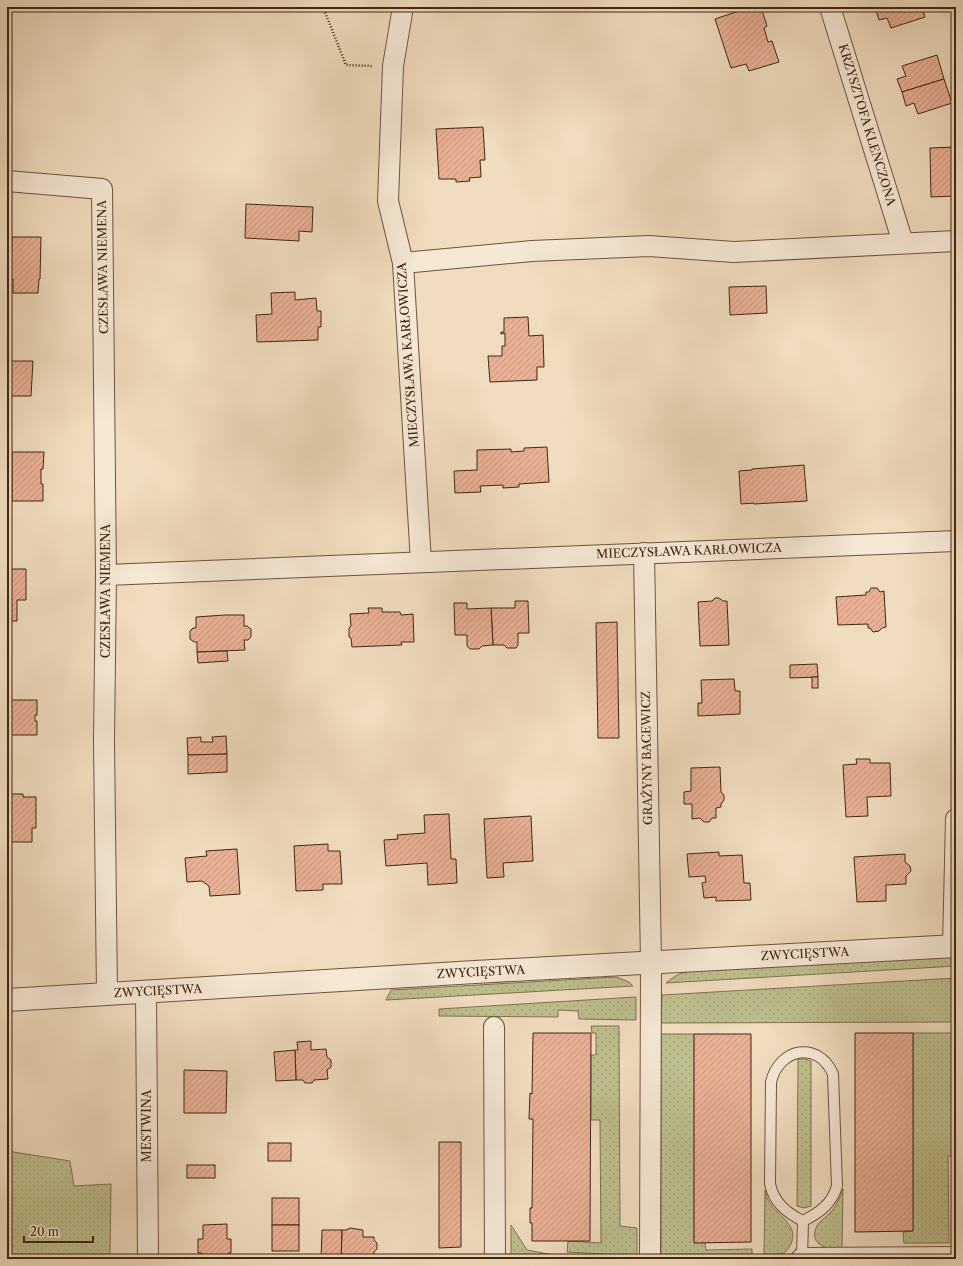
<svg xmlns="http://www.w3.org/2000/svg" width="963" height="1266" font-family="'Libre Caslon Text',serif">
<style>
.grass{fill:url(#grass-dots);stroke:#807250}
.building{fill:url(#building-hatch);stroke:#422613}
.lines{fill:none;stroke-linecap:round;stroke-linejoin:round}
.service-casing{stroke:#6e543e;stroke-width:12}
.minor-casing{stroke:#6e543e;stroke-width:22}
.tertiary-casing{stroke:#6e543e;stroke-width:24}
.path{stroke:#422613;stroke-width:2.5;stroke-dasharray:1 2;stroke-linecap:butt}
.service{stroke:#f5e8d5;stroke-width:10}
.minor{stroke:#f5e8d5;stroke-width:20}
.tertiary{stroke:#f5e8d5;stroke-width:22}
.labels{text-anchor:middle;stroke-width:4;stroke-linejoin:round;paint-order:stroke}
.street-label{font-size:12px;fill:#422613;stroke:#f5e8d5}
</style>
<defs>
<pattern id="grass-dots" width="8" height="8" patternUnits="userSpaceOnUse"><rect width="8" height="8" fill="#bebf8e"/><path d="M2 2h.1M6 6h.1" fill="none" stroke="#a4a47a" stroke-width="1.8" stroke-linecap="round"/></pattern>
<pattern id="building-hatch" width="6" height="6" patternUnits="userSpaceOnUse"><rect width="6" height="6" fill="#e8b095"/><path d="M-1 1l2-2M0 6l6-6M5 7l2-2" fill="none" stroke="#c89780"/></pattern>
</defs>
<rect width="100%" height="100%" fill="#f0dcbe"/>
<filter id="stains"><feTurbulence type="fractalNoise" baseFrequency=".005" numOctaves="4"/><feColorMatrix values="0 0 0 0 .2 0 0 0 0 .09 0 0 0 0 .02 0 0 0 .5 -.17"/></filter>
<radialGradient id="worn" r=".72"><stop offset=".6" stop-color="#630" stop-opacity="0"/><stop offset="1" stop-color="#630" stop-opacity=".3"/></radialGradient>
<g class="grass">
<path d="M956,956V966L666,983C674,976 680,973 691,971Z"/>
<polygon points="616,977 629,982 633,986 386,1000 391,990"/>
<polygon points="956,978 956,1022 661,1023 662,995"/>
<polygon points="636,997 636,1020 579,1019 578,1011 558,1010 558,1017 439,1016 439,1009"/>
<polygon points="591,1026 619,1026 620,1226 637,1228 637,1256 567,1252 568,1241 601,1243 600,1120 591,1120 591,1055 596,1055 596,1033 592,1033"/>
<polygon points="913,1033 956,1033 956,1156 948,1156 949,1243 904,1243 903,1232 913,1231"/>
<polygon points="661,1034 694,1034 694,1242 705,1243 706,1250 752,1249 752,1255 661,1256"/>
<polygon points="798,1059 805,1059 811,1061 811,1206 804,1208 797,1206"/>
<polygon points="7,1151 70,1161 74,1186 111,1184 110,1259 7,1259"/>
<path d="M843,1189L842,1249C830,1250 809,1246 816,1228C818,1222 825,1218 829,1214C836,1207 840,1198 843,1189Z"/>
<path d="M765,1190C768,1210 783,1213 791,1228C796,1237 790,1250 782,1254L764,1255Z"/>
<polygon points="511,1225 527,1250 554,1255 556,1259 511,1259"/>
</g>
<g class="building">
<polygon points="751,7 761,7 767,26 764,28 768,42 772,41 779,62 749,71 746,64 731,68 715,19"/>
<polygon points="875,7 922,7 925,17 891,28 887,18 879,20"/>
<polygon points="937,55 944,79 902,92 897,79 906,76 902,66"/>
<polygon points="944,79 952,103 918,114 914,103 906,106 902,92"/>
<polygon points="483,127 485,160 480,160 481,177 469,178 470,181 456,182 456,179 439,179 436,129"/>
<polygon points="956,147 956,196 931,197 930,148"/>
<polygon points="246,204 313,207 312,232 299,231 299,241 245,238"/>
<polygon points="12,237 41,237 40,279 39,279 38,293 13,293 13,279 11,279"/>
<polygon points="766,286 767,313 730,315 729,287"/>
<polygon points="952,286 956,286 956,315 953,315"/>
<polygon points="295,292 295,300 316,298 317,311 321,311 321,327 318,327 318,340 257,342 256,315 272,314 271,293"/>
<polygon points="528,317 529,336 543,335 544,367 537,367 537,380 490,382 488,356 502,356 502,346 505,346 505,333 501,334 501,332 504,332 504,318"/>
<polygon points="7,361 33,361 31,396 7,396"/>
<polygon points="547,447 549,482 519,484 519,487 503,488 503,485 480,486 481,492 455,493 454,471 477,470 477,450 511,449 511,452 524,451 524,448"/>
<polygon points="12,452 44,452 43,469 41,469 41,484 43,484 43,501 12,501"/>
<polygon points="804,465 807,501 754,504 754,503 741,504 739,471 752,470 752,469"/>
<polygon points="7,569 26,569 26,600 17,600 17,621 7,621"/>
<polygon points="871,588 877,588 880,592 884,591 886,627 882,628 879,631 873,632 870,628 868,628 868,624 838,625 836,597 866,595 866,592 869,592"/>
<polygon points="715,598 719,598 723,601 727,601 729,645 700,646 698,602 712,601"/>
<polygon points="515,601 528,601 529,633 518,633 518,645 516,648 507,648 504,645 493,645 491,608 515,608"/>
<polygon points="454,603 467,603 467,609 491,608 493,645 482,646 479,649 470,649 467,646 467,635 455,635"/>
<polygon points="368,608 382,608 382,612 400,612 401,615 413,614 414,642 401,642 402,645 352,647 351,638 349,637 349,628 351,626 350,614 369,613"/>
<polygon points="225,615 244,615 244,626 247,626 251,629 251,637 248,640 244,640 245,650 197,652 197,642 194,642 190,639 190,631 193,628 196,628 196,617"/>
<polygon points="617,622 619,738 598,738 596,623"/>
<polygon points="227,651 228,661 198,663 197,652"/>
<polygon points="817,664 818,677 790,678 790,665"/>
<rect x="812" y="677" width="6" height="11"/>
<polygon points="734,679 735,691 740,691 740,714 698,716 698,703 702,703 701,680"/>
<polygon points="7,700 37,700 37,715 35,715 35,721 37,721 37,735 7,735"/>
<polygon points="226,736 227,754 188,755 187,738 201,737 201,742 213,742 212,737"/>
<polygon points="227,754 227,772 188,774 188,755"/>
<polygon points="856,759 870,759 870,763 890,763 891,796 867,797 868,816 846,817 843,765 857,764"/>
<polygon points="720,767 721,792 724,795 724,800 721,804 721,807 716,808 716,818 712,818 709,822 704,822 700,818 692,819 692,804 684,804 684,792 691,791 691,768"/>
<polygon points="11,794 23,794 23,797 36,797 36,828 32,828 32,842 7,842 7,797 11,797"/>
<polygon points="449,814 451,859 456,859 457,883 428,885 427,863 386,866 384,840 398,839 397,835 425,833 424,815"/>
<polygon points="531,816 533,861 503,863 504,877 487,878 484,819"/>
<polygon points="328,844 328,851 340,851 342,884 323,884 323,890 296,891 294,846"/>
<polygon points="237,849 240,894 210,896 209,886 202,881 187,882 185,858 207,856 206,851"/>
<polygon points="719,852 719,856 742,855 744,883 750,883 751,900 716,901 716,897 704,898 702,883 706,882 705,876 689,877 687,854"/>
<polygon points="905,854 905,862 910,866 911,871 906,876 906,884 886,885 886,901 857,902 854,857"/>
<polygon points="533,1033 591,1033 590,1241 532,1241 532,1223 530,1223 530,1208 532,1208 533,1119 529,1119 530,1093 532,1094"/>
<polygon points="855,1033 913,1033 913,1231 855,1232"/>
<polygon points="694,1034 751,1034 751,1242 694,1243"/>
<polygon points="311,1041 311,1050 326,1049 327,1057 331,1060 331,1067 327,1070 328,1079 314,1080 312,1083 305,1083 303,1080 296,1080 295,1050 298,1050 297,1042"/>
<polygon points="295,1050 296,1080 276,1081 274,1052"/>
<polygon points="184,1070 227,1071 226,1113 184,1113"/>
<polygon points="439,1142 461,1142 461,1247 439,1248"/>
<rect x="268" y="1143" width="23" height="18"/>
<rect x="187" y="1165" width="28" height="13"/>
<rect x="272" y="1198" width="27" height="27"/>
<polygon points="227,1224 227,1239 231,1239 231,1253 228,1253 228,1259 202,1259 202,1253 198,1253 198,1239 203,1239 203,1225"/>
<rect x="272" y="1225" width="27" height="26"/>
<polygon points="350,1228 363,1230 363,1237 374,1237 374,1240 377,1243 377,1249 374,1252 373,1259 341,1259 342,1230 346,1230"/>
<polygon points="322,1230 342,1230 341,1259 321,1259"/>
</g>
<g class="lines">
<defs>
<path id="service" d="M802,1258L803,1221C787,1213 774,1203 770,1184L771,1082C779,1048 818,1040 833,1074L837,1186C832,1204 819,1213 803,1221"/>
<g id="minor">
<polyline points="403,7 393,66 388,201 403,263 421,562"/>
<polyline points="830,7 903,243"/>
<polyline points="7,181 102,189 106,575 104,741 107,994"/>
<polyline points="403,263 532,251 649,246 734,252 956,241"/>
<polyline points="644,553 651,963 650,1259"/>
<polyline points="106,575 956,541"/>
<polyline points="953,946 956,819"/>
<polyline points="146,992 148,1259"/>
<polyline points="494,1027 495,1259"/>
<polyline points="802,1259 802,1258 956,1257"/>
</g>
<polyline id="tertiary" points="7,1000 475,972 956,946"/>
</defs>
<use href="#service" class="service-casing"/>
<use href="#minor" class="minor-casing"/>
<use href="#tertiary" class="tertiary-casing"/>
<polyline class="path" points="323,7 346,65 372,66"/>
<use href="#service" class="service"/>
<use href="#minor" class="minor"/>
<use href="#tertiary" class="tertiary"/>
</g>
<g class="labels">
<g class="street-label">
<text transform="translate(867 125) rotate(73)" y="4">KRZYSZTOFA KLENCZONA</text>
<text transform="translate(103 267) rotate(-91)" y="4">CZESŁAWA NIEMENA</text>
<text transform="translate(408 355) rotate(-94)" y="4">MIECZYSŁAWA KARŁOWICZA</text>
<text transform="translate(689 551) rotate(-2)" y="4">MIECZYSŁAWA KARŁOWICZA</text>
<text transform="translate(106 591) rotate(-90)" y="4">CZESŁAWA NIEMENA</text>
<text transform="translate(647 758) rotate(-91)" y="4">GRAŻYNY BACEWICZ</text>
<text transform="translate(805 954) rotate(-3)" y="4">ZWYCIĘSTWA</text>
<text transform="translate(481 972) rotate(-3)" y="4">ZWYCIĘSTWA</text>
<text transform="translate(158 991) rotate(-3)" y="4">ZWYCIĘSTWA</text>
<text transform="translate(147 1126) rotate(-90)" y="4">MESTWINA</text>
</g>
</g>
<rect width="963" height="1266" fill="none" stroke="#f0dcbe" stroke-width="24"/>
<rect x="8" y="8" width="947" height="1250" fill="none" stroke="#422613" stroke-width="2"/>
<rect x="12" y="12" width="939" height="1242" fill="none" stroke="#422613"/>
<path d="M24 1236v6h69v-6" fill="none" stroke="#422613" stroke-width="2"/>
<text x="30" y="1236" font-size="12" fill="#422613" stroke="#f5e8d5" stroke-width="3" paint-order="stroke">20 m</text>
<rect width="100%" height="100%" filter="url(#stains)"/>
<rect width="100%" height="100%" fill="url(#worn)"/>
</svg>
